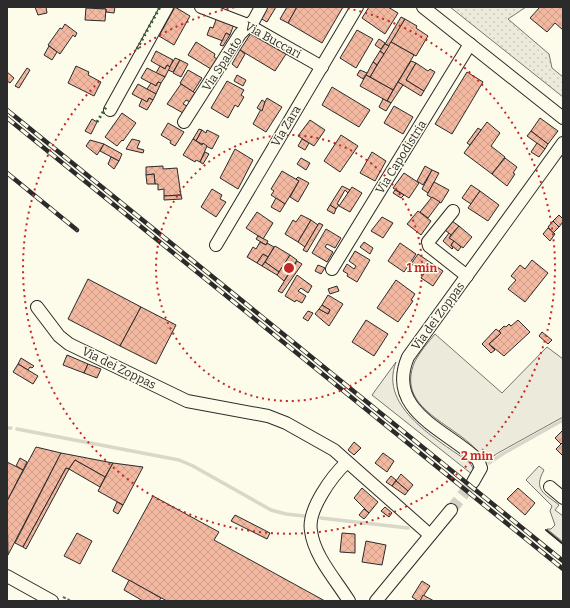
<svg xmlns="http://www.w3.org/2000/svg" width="570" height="608" font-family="Bitter,serif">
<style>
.grass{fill:#ecebdb;stroke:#74746e}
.park{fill:url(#park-dots);stroke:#74746e}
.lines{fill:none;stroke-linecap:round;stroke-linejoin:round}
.stream{stroke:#d8d7c9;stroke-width:3.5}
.building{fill:url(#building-cross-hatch);stroke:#2b2b2b}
.minor-tunnel{stroke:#d3d1c4;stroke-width:12;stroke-dasharray:12 6;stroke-linecap:butt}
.minor-casing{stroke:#2b2b2b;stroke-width:14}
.path{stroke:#6a6964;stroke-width:2;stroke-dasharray:3 2;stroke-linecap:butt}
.minor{stroke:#fdfbea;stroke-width:12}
.rail-casing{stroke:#2b2b2b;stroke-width:4.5}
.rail{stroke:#fdfbea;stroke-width:3;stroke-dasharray:9;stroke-linecap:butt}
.hedge{stroke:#34623c;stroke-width:3;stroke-dasharray:2 3;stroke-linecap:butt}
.wall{stroke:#2b2b2b;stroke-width:2}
.ring{fill:none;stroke:#c62828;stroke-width:2;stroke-dasharray:2 4}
.labels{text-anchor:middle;stroke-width:3;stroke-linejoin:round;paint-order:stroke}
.street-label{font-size:12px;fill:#2b2b2b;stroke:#fdfbea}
.centre{fill:#c62828;stroke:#fdfbea;stroke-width:2}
.ring-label{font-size:12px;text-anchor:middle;font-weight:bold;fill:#c62828;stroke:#fdfbea;stroke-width:3;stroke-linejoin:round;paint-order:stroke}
</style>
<defs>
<pattern id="park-dots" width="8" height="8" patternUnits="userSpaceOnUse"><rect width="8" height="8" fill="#ecebdb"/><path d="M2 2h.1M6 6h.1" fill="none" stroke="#cbcabc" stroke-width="1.8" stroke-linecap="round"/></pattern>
<pattern id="building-cross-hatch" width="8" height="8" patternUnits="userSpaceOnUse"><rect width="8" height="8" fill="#f2b8a0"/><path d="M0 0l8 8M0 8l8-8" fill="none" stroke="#d09e8a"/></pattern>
</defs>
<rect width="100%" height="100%" fill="#fdfbea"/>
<g class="grass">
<path d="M435,334L502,393L547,347L563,359V417L498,453L485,462C467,425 392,414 415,361C420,352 428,342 435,334Z"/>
<path d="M396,362C378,408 439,440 470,463L474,470L473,475L372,395Z"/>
<path d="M539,466L544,470C533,490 544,493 559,505L555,510L563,516V542L547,529H551L555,525L550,511L552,506L526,480Z"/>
</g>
<polygon class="park" points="450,7 526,7 508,19 549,54 552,68 563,77 563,97"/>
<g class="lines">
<g class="stream">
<polyline points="7,428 11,428"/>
<polyline points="17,429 179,460 193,466 271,510 286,514 304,516"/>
<polyline points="489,463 504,453 563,420"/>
<polyline points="321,518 408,528"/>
</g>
</g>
<g class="building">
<polygon points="35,7 46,7 47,13 38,15"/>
<polygon points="82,7 115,7 114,13 106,12 106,9"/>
<polygon points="175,7 190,16 174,45 159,36"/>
<polygon points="266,7 276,7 267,22 260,18"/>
<polygon points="287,7 297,7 288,23 280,19"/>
<polygon points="297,7 343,7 322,43 288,23"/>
<polygon points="369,7 388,7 398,13 385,34 362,18"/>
<polygon points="540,7 563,7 563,30 555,23 547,32 530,18"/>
<polygon points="86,8 106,9 105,21 85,20"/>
<polygon points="217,17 234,24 230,35 226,33 223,41 207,35 210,27 213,28"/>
<polygon points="401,17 405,19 389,46 385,44"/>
<polygon points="405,19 417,26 416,28 428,36 416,56 391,42"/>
<polygon points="65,24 77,33 75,37 73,35 60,54 48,45 60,28 62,29"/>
<polygon points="357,30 373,39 356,68 340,58"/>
<polygon points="226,33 230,35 223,46 220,45"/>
<polygon points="251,33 286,54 275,71 240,50"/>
<polygon points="379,39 385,43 381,49 375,45"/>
<polygon points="196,42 215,54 214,57 217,59 211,69 188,55"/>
<polygon points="391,42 414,55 393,90 370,77"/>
<polygon points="385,44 389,46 384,54 380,51"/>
<polygon points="49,46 57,52 52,60 44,55"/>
<polygon points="240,50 245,54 237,68 232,64"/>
<polygon points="156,51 173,60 170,67 167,65 165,69 151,61"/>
<polygon points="380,51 384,54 377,65 373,62"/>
<polygon points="175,58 180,60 173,72 168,70"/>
<polygon points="180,60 188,64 181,77 173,73"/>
<polygon points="411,61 416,63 406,80 424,91 421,96 398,82"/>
<polygon points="373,62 377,65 370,77 366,75"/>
<polygon points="416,63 428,71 430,69 435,72 424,91 406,80"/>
<polygon points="167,65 170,67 165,77 156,73 160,66 165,69"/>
<polygon points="76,66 89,72 88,75 101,82 94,96 68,83"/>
<polygon points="27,68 30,70 19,88 15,86"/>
<polygon points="147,68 165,77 161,83 158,82 156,86 141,78"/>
<polygon points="188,70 202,78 193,92 180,83"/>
<polygon points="360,70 367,73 363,79 357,75"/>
<polygon points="7,72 14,78 10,83 7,81"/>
<polygon points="467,72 483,82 452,134 435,124"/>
<polygon points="237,75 246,80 243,86 234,81"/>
<polygon points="366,75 393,90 387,101 360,86"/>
<polygon points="227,81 244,90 241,95 244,97 238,107 235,105 228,118 211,108"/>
<polygon points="158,82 161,83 156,94 147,89 151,83 156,86"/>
<polygon points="398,82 403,85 391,103 387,101"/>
<polygon points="138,84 156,94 153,100 149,98 147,102 132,94"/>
<polygon points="181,84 195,93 190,102 186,100 183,104 187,106 183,113 167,104"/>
<polygon points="332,87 370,110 359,127 322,105"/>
<polygon points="149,98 153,100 147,110 139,106 142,99 147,102"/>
<polygon points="267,98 282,107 266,132 253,124"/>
<polygon points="383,99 391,103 386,111 379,107"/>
<polygon points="262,100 265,102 262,111 257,108"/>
<polygon points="394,106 413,117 403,134 384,123"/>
<polygon points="122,113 136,123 123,141 122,140 117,146 105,137"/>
<polygon points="540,118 558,131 548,144 531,131"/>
<polygon points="92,119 97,122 91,134 85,131"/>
<polygon points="310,120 325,130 314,146 298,136"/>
<polygon points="487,122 500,133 491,146 505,157 492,174 464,153"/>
<polygon points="168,123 184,132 175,146 170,143 171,141 161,135"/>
<polygon points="478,128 481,130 470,145 467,143"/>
<polygon points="199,129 202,130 196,141 193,139"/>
<polygon points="202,130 206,133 207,130 219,136 212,149 196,141"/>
<polygon points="531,131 548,144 545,149 527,136"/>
<polygon points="341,135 358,146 340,172 324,161"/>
<polygon points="132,139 140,141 137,148 144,150 143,153 126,149"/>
<polygon points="193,139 202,145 203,143 207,146 200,162 196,160 195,162 183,155"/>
<polygon points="302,139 309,143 305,150 298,146"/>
<polygon points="90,140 104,144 97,155 86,146"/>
<polygon points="537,143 545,149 539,157 531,152"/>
<polygon points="104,144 122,154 119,161 100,151"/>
<polygon points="235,149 253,160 238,189 220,178"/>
<polygon points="205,152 209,154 203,164 200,162"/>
<polygon points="372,152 386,161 375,181 360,173"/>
<polygon points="111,157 119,161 114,169 108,164"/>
<polygon points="301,158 310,163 306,170 297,164"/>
<polygon points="505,158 517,167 513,173 515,174 507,186 492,174"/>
<polygon points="163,166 163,169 177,168 181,195 164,196 164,189 158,190 158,184 155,184 154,174 146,175 146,167"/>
<polygon points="425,166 432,170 423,185 417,181"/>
<polygon points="432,170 439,173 428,193 422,189"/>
<polygon points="282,171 299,181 285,204 271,195 274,191 271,189"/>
<polygon points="404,173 419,183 409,198 393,188"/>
<polygon points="154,174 155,184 147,184 146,175"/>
<polygon points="298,177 309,183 298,202 290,197 299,181 296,179"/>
<polygon points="434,182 449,190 441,203 427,195"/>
<polygon points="471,185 480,191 471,204 462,198"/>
<polygon points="342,186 350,190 348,193 345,190 337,204 339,205 336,209 330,205"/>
<polygon points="352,187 362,193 350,212 339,206"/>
<polygon points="212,189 222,195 220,199 226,202 216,217 201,207"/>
<polygon points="395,190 404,195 401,198 393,193"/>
<polygon points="480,191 499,205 488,221 468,208"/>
<polygon points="181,195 182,199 164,200 164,196"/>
<polygon points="432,197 440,202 428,218 420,212"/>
<polygon points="276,198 285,204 280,212 271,207"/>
<polygon points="330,205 336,209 334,214 327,210"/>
<polygon points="418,211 431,221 421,235 407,224"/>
<polygon points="257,212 273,223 263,239 246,228"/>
<polygon points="301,215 311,220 298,242 285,234 293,220 296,222"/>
<polygon points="559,215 563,219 563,222 559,227 553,221"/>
<polygon points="382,217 393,223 383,238 371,231"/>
<polygon points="311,220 318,225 305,247 298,242"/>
<polygon points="452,221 459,226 451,235 445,230"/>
<polygon points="553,221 559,227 553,233 548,227"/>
<polygon points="319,223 323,225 307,252 303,250"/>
<polygon points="459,226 472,237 463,248 449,238"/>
<polygon points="548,228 555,234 550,241 543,234"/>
<polygon points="326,229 341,238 335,248 327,244 325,247 333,252 327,262 312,253"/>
<polygon points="449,233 451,235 449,238 454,241 451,245 453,248 452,249 443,241"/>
<polygon points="258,236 268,241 266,245 256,239"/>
<polygon points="454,241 461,247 458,251 451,245"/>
<polygon points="260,242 266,245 267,243 274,247 268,257 263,254 257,263 247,257 253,247 256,249"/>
<polygon points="364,242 373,248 370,254 360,247"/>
<polygon points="400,243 416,254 404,272 388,261"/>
<polygon points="275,246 290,255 279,272 265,262"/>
<polygon points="355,251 370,260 357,282 347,276 348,274 343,271 347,264 354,269 356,266 349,261"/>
<polygon points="263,254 268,257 262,266 257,263"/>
<polygon points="418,254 443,271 433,286 421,278 425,272 411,264"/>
<polygon points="290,255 297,260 284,281 277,275"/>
<polygon points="532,260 548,273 525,302 508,289 516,280 511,276 520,265 525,269"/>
<polygon points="297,261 302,264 282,293 278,291"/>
<polygon points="265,262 279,272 277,275 262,266"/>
<polygon points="318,265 325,268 321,274 315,271"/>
<polygon points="297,275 312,286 308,293 301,288 298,291 306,296 302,303 296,300 295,302 285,296"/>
<polygon points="88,279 141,307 120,346 68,319"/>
<polygon points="396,280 415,294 411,300 413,301 398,322 377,308"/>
<polygon points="337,286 339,291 330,294 328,289"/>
<polygon points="328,295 343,304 329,326 315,314 319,309 328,314 330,310 322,305"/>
<polygon points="322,305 330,310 328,314 319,309"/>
<polygon points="141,307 176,325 156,364 120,346"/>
<polygon points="308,311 313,313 308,321 303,318"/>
<polygon points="366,320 388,334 374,356 352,342"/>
<polygon points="518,320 530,332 504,356 489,344 501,333 499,331 504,326 506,327 509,324 511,326"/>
<polygon points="496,329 501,333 489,344 495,350 491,353 482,344"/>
<polygon points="542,332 552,340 548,344 539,336"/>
<polygon points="67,355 88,364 84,373 63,365"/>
<polygon points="21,358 34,366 32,368 30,367 28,370 18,364"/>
<polygon points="18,364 38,376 33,384 13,372"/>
<polygon points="88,364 101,369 97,378 84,373"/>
<polygon points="563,430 563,442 561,444 555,438"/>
<polygon points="354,442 361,448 354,455 348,450"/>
<polygon points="563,442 563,456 556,449"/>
<polygon points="36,447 61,453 8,555 7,501"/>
<polygon points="61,453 113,463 105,477 75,460 69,469 66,468 23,547 15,543"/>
<polygon points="383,453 394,461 387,472 375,463"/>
<polygon points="20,458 27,462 23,470 16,466"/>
<polygon points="75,460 105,477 100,487 69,469"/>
<polygon points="7,462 23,470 7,501"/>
<polygon points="113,463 143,467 123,505 98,491"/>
<polygon points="66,468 69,469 26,549 23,547"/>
<polygon points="401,474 413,485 408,491 396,481"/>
<polygon points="391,476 396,480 392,486 386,482"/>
<polygon points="396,481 408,491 405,495 392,486"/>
<polygon points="362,488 378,502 369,513 354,498"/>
<polygon points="518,488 535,503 525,515 507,499"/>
<polygon points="153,496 219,532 214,540 325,601 167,601 112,571"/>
<polygon points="117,502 123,505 118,514 113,511"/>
<polygon points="385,507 392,513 389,517 381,511"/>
<polygon points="364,509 369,513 364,519 359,515"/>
<polygon points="235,515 270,533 267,539 231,521"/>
<polygon points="77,533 92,541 80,564 64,556"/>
<polygon points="342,533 355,534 355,553 340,552"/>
<polygon points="366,541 386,545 382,565 362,562"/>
<polygon points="129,580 161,598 159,601 143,601 124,590"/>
<polygon points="422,581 430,586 420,601 418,601 412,597"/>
<polygon points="423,595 434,601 420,601"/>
</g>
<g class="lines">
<polyline class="minor-tunnel" points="451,510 473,482"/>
<defs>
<g id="minor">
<polyline points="201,7 248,25 322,67"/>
<polyline points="423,7 563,118"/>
<polyline points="110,110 167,7"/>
<polyline points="184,122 240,34 254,20 261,7"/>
<polyline points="453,211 428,242 429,246 467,276"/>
<polyline points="216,245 357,7"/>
<polyline points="332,269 470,44"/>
<polyline points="37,307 59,336 69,344 187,401 268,416 286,423 334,450 430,535"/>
<path d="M347,462C332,476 307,510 311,531C314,556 336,580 349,601"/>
<path d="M473,482L481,468L478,460C447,430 385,411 408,357L563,143"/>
<polyline points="550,487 563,498"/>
<polyline points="7,576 52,601"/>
<polyline points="376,601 451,510"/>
</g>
</defs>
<use href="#minor" class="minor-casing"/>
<polyline class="path" points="63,597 71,601"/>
<use href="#minor" class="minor"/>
<defs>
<g id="rail">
<polyline points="7,110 563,561"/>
<polyline points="7,118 563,569"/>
<polyline points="7,173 77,230"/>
</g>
</defs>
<use href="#rail" class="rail-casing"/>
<use href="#rail" class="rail"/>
<g class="hedge">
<polyline points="137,49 160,7"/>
<polyline points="97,122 106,107"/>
</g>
<polyline class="wall" points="546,530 563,544"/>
</g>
<g class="ring">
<circle cx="289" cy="268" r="133"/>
<path d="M342 7A266 266 0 1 1 236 7"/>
</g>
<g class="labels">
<g class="street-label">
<text transform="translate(273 40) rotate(29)" y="4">Via Buccari</text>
<text transform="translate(222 64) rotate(-57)" y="4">Via Spalato</text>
<text transform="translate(286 126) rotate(-59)" y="4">Via Zara</text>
<text transform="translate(401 157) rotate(-58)" y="4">Via Capodistria</text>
<text transform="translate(438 316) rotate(-54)" y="4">Via dei Zoppas</text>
<text transform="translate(119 368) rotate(26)" y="4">Via dei Zoppas</text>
</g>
</g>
<circle cx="289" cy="268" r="6" class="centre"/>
<g class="ring-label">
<text x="422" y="272">1 min</text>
<text x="477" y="460">2 min</text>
</g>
<rect width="570" height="608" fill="none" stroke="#2b2b2b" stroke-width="16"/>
</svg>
